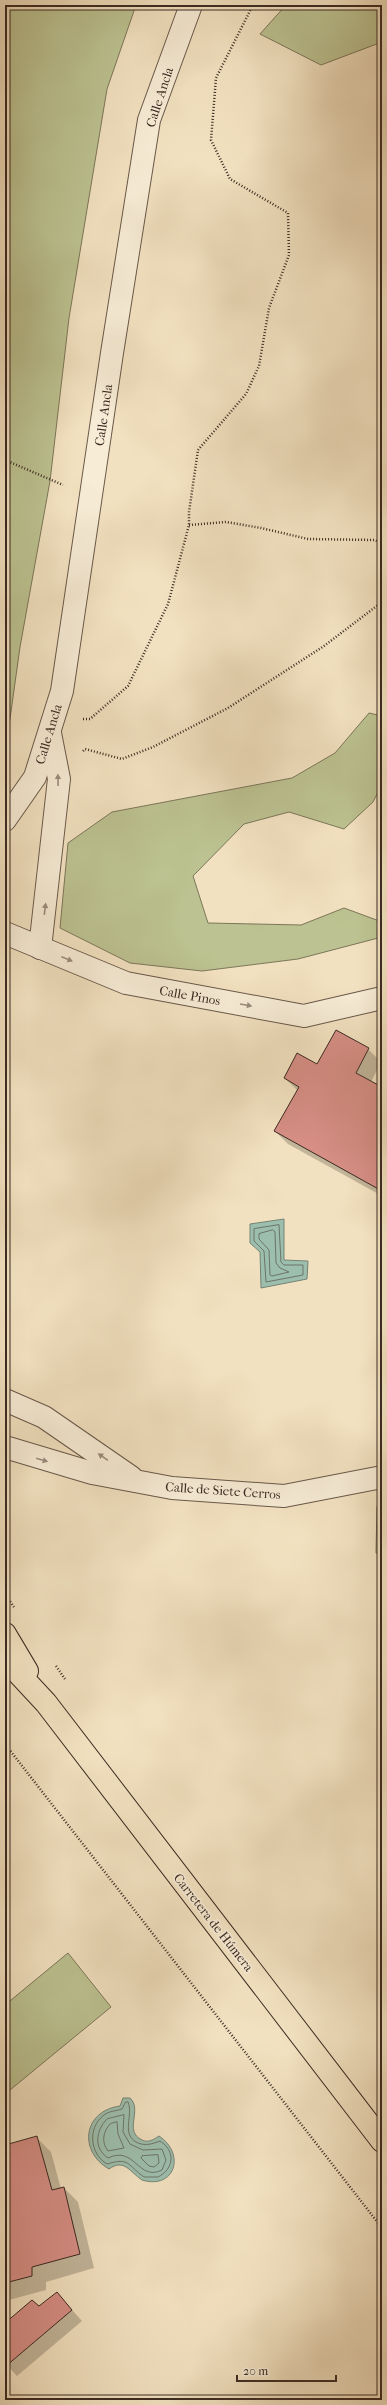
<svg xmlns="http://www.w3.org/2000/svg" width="387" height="2405" font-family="'IM FELL French Canon',serif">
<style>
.green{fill:#bcc291;stroke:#7c765a}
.water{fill:#9cbead;stroke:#758375}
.shadow{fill:#0003}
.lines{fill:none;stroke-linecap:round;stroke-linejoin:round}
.shore{stroke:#6c7468;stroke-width:1}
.building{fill:#d68e85;stroke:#3b2a22}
.minor-casing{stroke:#69584a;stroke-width:24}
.major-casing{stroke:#3b2a22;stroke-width:24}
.path{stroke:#3b2a22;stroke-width:2.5;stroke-dasharray:1 2;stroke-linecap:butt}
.minor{stroke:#f7ecd6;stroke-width:22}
.major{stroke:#f2e1c0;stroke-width:22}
.oneway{fill:#998b7c}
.labels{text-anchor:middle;stroke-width:3.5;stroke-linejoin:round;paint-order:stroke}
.street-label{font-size:13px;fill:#3b2a22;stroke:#f7ecd6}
</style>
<rect width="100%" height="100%" fill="#f2e1c0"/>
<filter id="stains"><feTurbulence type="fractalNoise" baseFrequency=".005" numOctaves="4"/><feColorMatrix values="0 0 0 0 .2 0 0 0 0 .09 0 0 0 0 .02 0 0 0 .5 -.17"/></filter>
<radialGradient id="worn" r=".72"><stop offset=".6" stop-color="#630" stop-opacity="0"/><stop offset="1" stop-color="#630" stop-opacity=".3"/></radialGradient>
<g class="green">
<polygon points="5,5 136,5 107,89 69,318 50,481 20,647 9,726 5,734"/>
<polygon points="286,5 382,5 382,42 321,65 260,34"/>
<polygon points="369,713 382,716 382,784 373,802 344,829 289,812 244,824 193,876 208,923 301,925 344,908 382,922 382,937 298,959 202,971 130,963 60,928 68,843 112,812 292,778 335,753"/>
<polygon points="377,1506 382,1506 382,1553 376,1553"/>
<polygon points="68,1953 111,2007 10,2090 5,2084 5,2005"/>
</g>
<g class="water">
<polygon points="284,1219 284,1260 308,1261 307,1279 261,1288 260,1252 250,1243 250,1224"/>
<path d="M123,2098H130C143,2110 123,2131 142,2140C148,2143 153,2140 159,2136C186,2154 175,2190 142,2180C130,2172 124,2158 109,2169C78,2151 83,2111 120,2106Z"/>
</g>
<g class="shadow">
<polygon points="336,1032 368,1049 381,1062 371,1082 382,1088 382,1196 288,1144 275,1131 298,1091 285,1078 318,1066"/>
<polygon points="37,2138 51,2152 61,2189 64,2188 78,2202 94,2268 46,2282 46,2290 5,2301 5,2146"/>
<polygon points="57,2293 82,2321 17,2376 5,2363 5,2324 32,2301 39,2308"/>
</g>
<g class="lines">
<g class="shore">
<polygon points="279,1225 281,1262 284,1265 303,1265 303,1275 266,1282 264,1251 254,1241 254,1229"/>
<polygon points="273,1230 275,1232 276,1263 280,1268 289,1272 272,1276 270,1275 269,1250 259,1239 259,1234"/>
<path d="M128,2102C134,2115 120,2135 138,2143C146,2146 152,2144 160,2141C176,2151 174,2169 158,2177H144C127,2165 130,2157 107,2164C90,2154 87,2128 104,2115C109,2111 116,2111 122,2109L125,2103Z"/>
<path d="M124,2115L123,2132L130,2144L143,2150L162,2149L166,2160L162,2170C138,2182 135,2145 108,2158C93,2148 96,2130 107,2119Z"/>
<path d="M117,2122L118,2134L124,2148L108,2151C101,2142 103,2132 110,2124Z"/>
<polygon points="158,2155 159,2163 154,2167 149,2166 141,2158 142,2156"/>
</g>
</g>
<g class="building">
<polygon points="336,1030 369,1048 356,1073 382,1087 382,1191 274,1131 299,1087 284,1078 297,1053 317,1064"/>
<polygon points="37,2136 52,2190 64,2187 80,2254 32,2267 32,2276 5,2283 5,2145"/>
<polygon points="57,2292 72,2310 6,2366 5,2323 32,2300 39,2306"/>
</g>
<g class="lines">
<defs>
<g id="minor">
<polyline points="5,820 35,777 62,691 112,353 149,120 191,5"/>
<polyline points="5,933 126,983 304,1016 382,998"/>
<polyline points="40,948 59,779 50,733"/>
<polyline points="5,1400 44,1417 131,1477"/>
<polyline points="5,1447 92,1473 172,1488 284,1496 382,1477"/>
</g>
<g id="major">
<polyline points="5,1634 27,1671"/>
<polyline points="5,1659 46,1703 382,2141"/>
</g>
</defs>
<use href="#minor" class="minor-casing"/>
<use href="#major" class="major-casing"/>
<g class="path">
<polyline points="5,460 63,485"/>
<polyline points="189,525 226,522 261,528 308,539 375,540 382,544"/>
<polyline points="83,719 90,719 128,686 168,604 189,525 189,512 198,450 246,394 259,366 269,308 289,255 288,213 230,179 211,140 216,78 253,5"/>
<polyline points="83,751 85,749 122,759 153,747 228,708 324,646 382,602"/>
<polyline points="5,764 9,758"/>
<polyline points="5,1594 14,1607"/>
<polyline points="56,1666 65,1679"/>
<polyline points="5,1744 382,2228"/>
</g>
<use href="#minor" class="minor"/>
<use href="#major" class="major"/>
</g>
<defs><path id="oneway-solid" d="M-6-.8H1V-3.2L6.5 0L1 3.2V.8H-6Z"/></defs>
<g class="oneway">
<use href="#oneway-solid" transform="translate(58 780) rotate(-91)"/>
<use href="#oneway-solid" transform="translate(45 909) rotate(-83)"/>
<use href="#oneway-solid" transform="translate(67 959) rotate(22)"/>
<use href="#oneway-solid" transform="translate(246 1005) rotate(10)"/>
<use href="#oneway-solid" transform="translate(103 1457) rotate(-145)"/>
<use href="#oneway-solid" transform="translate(42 1460) rotate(16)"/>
</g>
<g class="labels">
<g class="street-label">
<text transform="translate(159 97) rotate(-72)" y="5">Calle Ancla</text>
<text transform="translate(103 415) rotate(-82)" y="5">Calle Ancla</text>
<text transform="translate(48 734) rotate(-73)" y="5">Calle Ancla</text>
<text transform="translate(190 995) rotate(10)" y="5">Calle Pinos</text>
<text transform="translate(223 1490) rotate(4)" y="5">Calle de Siete Cerros</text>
<text transform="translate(214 1922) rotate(52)" y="5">Carretera de Húmera</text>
</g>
</g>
<rect width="387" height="2405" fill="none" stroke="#f2e1c0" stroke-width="20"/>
<rect x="6" y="6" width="375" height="2393" fill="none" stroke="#3b2a22" stroke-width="2"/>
<rect x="10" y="10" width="367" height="2385" fill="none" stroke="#3b2a22"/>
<path d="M237 2375v6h99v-6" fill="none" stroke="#3b2a22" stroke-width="2"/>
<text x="243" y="2375" font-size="12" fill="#3b2a22" stroke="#f7ecd6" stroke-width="3" paint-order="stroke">20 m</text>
<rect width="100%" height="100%" filter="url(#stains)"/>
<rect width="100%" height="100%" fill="url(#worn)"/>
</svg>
